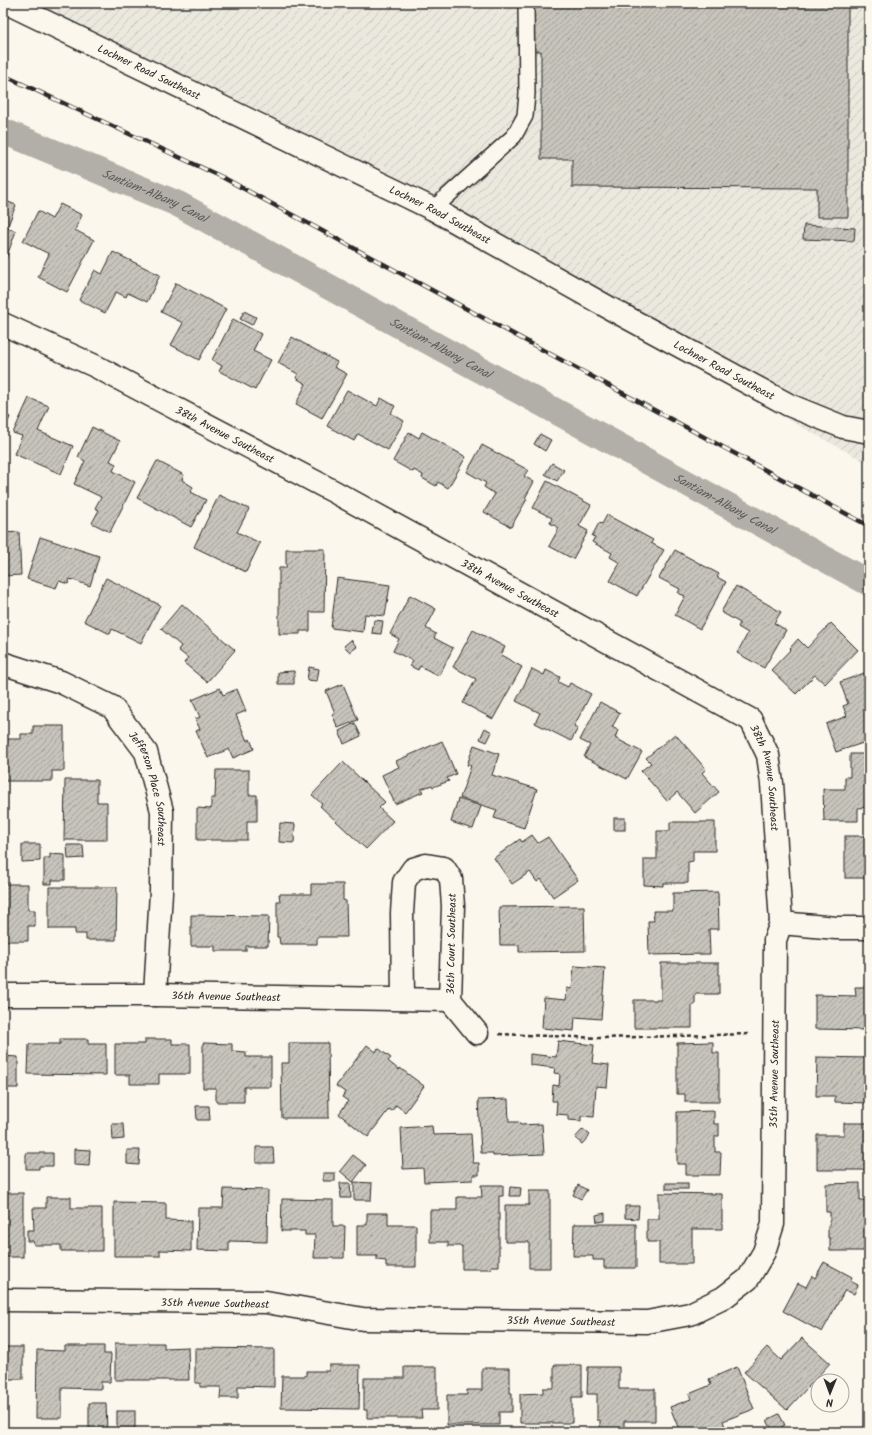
<svg xmlns="http://www.w3.org/2000/svg" width="872" height="1435" font-family="Kalam,sans-serif">
<style>
.industrial{fill:url(#industrial-furrows)}
.lines{fill:none;stroke-linecap:round;stroke-linejoin:round}
.canal{stroke:#b1afa7;stroke-width:26}
.building{fill:url(#building-hatch);stroke:#2b2b2b}
.lane-casing{stroke:#2b2b2b;stroke-width:18}
.street-casing{stroke:#2b2b2b;stroke-width:25}
.secondary-casing{stroke:#2b2b2b;stroke-width:25}
.path{stroke:#2b2b2b;stroke-width:2.5;stroke-dasharray:4 3;stroke-linecap:butt}
.lane{stroke:#fbf7ec;stroke-width:15}
.street{stroke:#fbf7ec;stroke-width:22}
.secondary{stroke:#fbf7ec;stroke-width:22}
.rail-casing{stroke:#2b2b2b;stroke-width:4.5}
.rail{stroke:#fbf7ec;stroke-width:3;stroke-dasharray:9;stroke-linecap:butt}
.labels{text-anchor:middle;stroke-width:4;stroke-linejoin:round;paint-order:stroke}
.street-label{font-size:11px;fill:#2b2b2b;stroke:#fbf7ec}
.water-label{font-size:12px;font-style:italic;fill:#5a5956;stroke:#fbf7ec}
</style>
<defs>
<pattern id="industrial-furrows" width="10" height="10" patternUnits="userSpaceOnUse"><rect width="10" height="10" fill="#ebe8de"/><path d="M-1 1l2-2M0 10L10 0M9 11l2-2" fill="none" stroke="#cac7bf"/></pattern>
<pattern id="building-hatch" width="6" height="6" patternUnits="userSpaceOnUse"><rect width="6" height="6" fill="#c7c4bc"/><path d="M-1 1l2-2M0 6l6-6M5 7l2-2" fill="none" stroke="#a29f99"/></pattern>
</defs>
<rect width="100%" height="100%" fill="#fbf7ec"/>
<filter id="ink" filterUnits="userSpaceOnUse"><feTurbulence type="fractalNoise" baseFrequency=".025" numOctaves="2"/><feDisplacementMap in="SourceGraphic" scale="8" xChannelSelector="R" yChannelSelector="G"/><feConvolveMatrix kernelMatrix="1 2 1 2 8 2 1 2 1" color-interpolation-filters="sRGB"/></filter>
<g filter="url(#ink)">
<polygon class="industrial" points="28,3 869,3 869,464"/>
<g class="lines">
<path class="canal" id="s1" d="M3,131L178,204L869,583"/>
</g>
<g class="building">
<polygon points="530,3 848,3 848,217 817,217 817,188 572,187 572,159 541,159 541,51 530,51"/>
<polygon points="3,200 16,205 7,228 16,231 4,264"/>
<polygon points="60,204 82,215 75,230 94,240 67,292 38,277 49,254 23,241 38,211 52,219"/>
<polygon points="804,225 855,228 854,241 803,239"/>
<polygon points="113,252 160,275 147,302 128,293 126,297 116,292 105,313 79,300 95,270 102,274"/>
<polygon points="176,283 226,309 199,360 171,345 183,323 161,312"/>
<polygon points="244,311 256,317 252,325 240,319"/>
<polygon points="233,319 261,334 253,351 271,360 255,390 219,371 222,366 212,360"/>
<polygon points="292,337 337,362 334,367 347,374 322,418 296,404 306,384 296,378 298,374 278,363"/>
<polygon points="347,390 377,406 381,398 395,406 391,413 404,421 388,450 358,434 354,441 327,426"/>
<polygon points="29,398 49,406 38,431 73,446 61,474 14,454 22,436 13,433"/>
<polygon points="3,413 10,417 3,433"/>
<polygon points="92,427 120,441 110,461 116,464 113,471 135,482 110,532 92,523 99,510 95,508 101,497 74,484 85,461 78,457"/>
<polygon points="409,432 419,438 422,432 466,457 448,488 438,482 436,486 422,478 423,475 414,470 413,472 393,461"/>
<polygon points="540,434 551,440 545,451 534,444"/>
<polygon points="482,445 528,470 524,476 534,482 525,498 527,499 511,527 484,512 495,494 484,487 486,483 467,472"/>
<polygon points="157,461 184,475 182,480 193,487 191,492 206,500 191,527 137,498"/>
<polygon points="552,463 564,470 557,481 545,474"/>
<polygon points="547,481 591,505 579,526 588,531 573,559 549,546 559,528 550,523 552,518 533,508"/>
<polygon points="219,495 249,509 237,532 260,543 246,572 194,547"/>
<polygon points="607,515 653,540 651,543 664,550 637,596 610,581 620,563 610,557 612,553 592,542 595,537 592,536 599,523 602,524"/>
<polygon points="19,532 21,575 3,576 3,533"/>
<polygon points="40,537 99,556 90,586 70,579 68,584 59,581 56,588 27,579"/>
<polygon points="286,549 325,549 324,612 310,612 310,631 300,631 300,634 279,634 279,568 286,568"/>
<polygon points="675,550 719,574 717,577 726,582 700,629 675,615 685,596 678,593 680,589 659,578"/>
<polygon points="106,578 160,605 141,643 112,629 110,634 84,621"/>
<polygon points="337,578 390,585 385,616 365,614 363,632 331,628"/>
<polygon points="736,586 781,612 774,623 786,630 764,668 737,653 748,633 738,627 740,623 721,612"/>
<polygon points="410,595 436,609 426,628 436,634 434,638 453,648 439,676 420,666 418,670 410,666 413,661 393,651 399,639 390,634"/>
<polygon points="182,604 235,650 207,682 184,663 188,658 178,650 181,646 161,629"/>
<polygon points="374,620 383,621 381,634 372,633"/>
<polygon points="831,623 858,650 825,684 815,675 796,694 771,670 791,649 790,648 798,639 807,648"/>
<polygon points="473,630 505,647 501,655 522,667 493,719 463,703 476,679 453,667"/>
<polygon points="351,640 357,647 350,652 344,646"/>
<polygon points="309,667 319,669 317,681 307,680"/>
<polygon points="532,669 544,675 546,670 560,677 558,682 568,687 570,683 591,694 574,726 578,728 571,741 535,723 540,713 516,701"/>
<polygon points="294,671 294,684 278,684 278,672"/>
<polygon points="867,672 869,677 869,741 836,752 826,724 847,716 843,706 848,704 840,682"/>
<polygon points="343,684 358,720 338,728 332,714 335,713 326,691"/>
<polygon points="220,688 223,695 237,689 246,711 236,715 247,741 250,739 254,749 233,758 229,749 208,758 196,731 200,729 195,719 200,717 192,700"/>
<polygon points="600,702 620,713 612,727 618,730 615,738 642,752 627,779 584,757 590,745 580,740"/>
<polygon points="355,723 361,736 344,744 339,731"/>
<polygon points="33,726 64,726 64,771 52,771 52,781 3,781 3,739 21,739 21,734 33,734"/>
<polygon points="485,728 492,732 487,742 480,739"/>
<polygon points="675,734 706,769 702,773 719,792 695,813 677,792 667,801 641,771 651,763 646,758"/>
<polygon points="442,741 456,774 447,778 449,781 433,787 432,785 421,789 423,792 395,804 382,775 399,767 396,761"/>
<polygon points="474,745 499,754 492,775 537,789 524,828 494,818 497,810 460,798 471,766 467,765"/>
<polygon points="850,754 869,754 869,807 858,808 858,821 824,821 823,789 845,789 845,777 850,777"/>
<polygon points="343,762 385,802 379,808 393,821 366,849 320,806 322,804 312,795"/>
<polygon points="216,770 249,770 249,795 257,795 257,821 247,821 247,840 197,840 197,808 211,809 211,798 215,798"/>
<polygon points="65,780 97,780 97,802 107,802 107,840 64,840"/>
<polygon points="458,799 481,806 473,829 451,822"/>
<rect x="614" y="818" width="11" height="12"/>
<polygon points="670,822 715,822 715,851 693,851 693,861 688,862 688,883 663,883 663,886 644,885 644,859 657,859 657,831 670,831"/>
<polygon points="280,823 295,824 294,843 279,842"/>
<polygon points="532,835 538,843 548,837 578,880 553,897 541,879 537,882 530,872 512,884 494,858 520,839 522,842"/>
<rect x="845" y="836" width="24" height="42"/>
<polygon points="22,844 40,844 40,861 22,862"/>
<polygon points="67,845 83,845 84,858 68,859"/>
<polygon points="50,854 65,855 65,880 52,880 52,884 44,884 44,858 50,858"/>
<polygon points="3,884 28,884 28,910 35,910 35,926 28,926 28,941 3,941"/>
<polygon points="311,884 343,884 343,900 346,901 347,937 317,937 317,944 280,944 279,937 277,937 277,901 280,901 279,894 311,894"/>
<polygon points="49,887 117,887 116,940 86,940 86,934 75,934 75,929 49,929"/>
<polygon points="718,892 719,929 709,929 710,954 649,955 648,921 654,921 653,911 673,911 673,893"/>
<polygon points="584,906 585,951 519,952 519,945 500,945 499,907"/>
<polygon points="191,915 269,916 268,946 246,946 246,951 215,951 215,946 191,946"/>
<polygon points="661,963 719,963 719,994 695,994 695,1005 692,1005 692,1028 634,1028 634,1000 661,1000"/>
<polygon points="574,966 605,968 601,1019 575,1017 574,1031 542,1028 544,998 566,1000 567,988 572,989"/>
<polygon points="855,987 869,987 868,1030 815,1029 815,995 856,996"/>
<polygon points="60,1039 88,1039 88,1044 106,1044 106,1075 28,1074 29,1044 60,1044"/>
<polygon points="145,1039 172,1039 172,1044 190,1044 190,1074 159,1074 159,1084 130,1084 130,1075 115,1075 115,1044 145,1044"/>
<polygon points="558,1041 594,1045 592,1063 609,1065 607,1087 596,1086 594,1117 581,1116 581,1121 568,1120 568,1115 556,1114 557,1101 552,1101 553,1085 559,1086 560,1074 554,1073 555,1068 530,1065 530,1054 556,1057"/>
<polygon points="713,1042 713,1053 719,1053 719,1102 685,1102 685,1094 677,1094 677,1043"/>
<polygon points="203,1043 232,1044 232,1051 246,1052 246,1057 271,1057 271,1087 244,1087 244,1102 216,1102 216,1088 203,1088"/>
<polygon points="289,1043 328,1043 329,1118 282,1118 281,1063 289,1063"/>
<polygon points="367,1045 376,1052 378,1048 391,1058 388,1061 399,1070 400,1068 424,1086 405,1112 396,1105 392,1111 389,1109 368,1137 339,1114 348,1101 342,1097 345,1092 336,1086"/>
<polygon points="3,1056 18,1057 18,1088 4,1088 4,1097"/>
<polygon points="817,1057 869,1058 869,1103 835,1102 835,1096 816,1096"/>
<polygon points="508,1099 509,1122 519,1122 520,1125 542,1124 544,1154 493,1156 493,1153 481,1153 478,1100"/>
<polygon points="196,1106 209,1106 210,1120 197,1120"/>
<polygon points="714,1111 714,1124 719,1124 719,1136 715,1136 715,1152 721,1152 720,1175 686,1175 686,1164 677,1164 677,1112"/>
<polygon points="844,1123 869,1123 869,1170 817,1170 817,1135 844,1135"/>
<polygon points="112,1124 123,1124 124,1139 113,1140"/>
<polygon points="432,1126 433,1135 471,1134 473,1163 479,1163 479,1175 473,1175 473,1180 424,1182 423,1168 403,1169 401,1128"/>
<polygon points="583,1129 590,1135 582,1144 575,1138"/>
<polygon points="256,1147 273,1147 274,1163 256,1163"/>
<polygon points="74,1149 90,1150 89,1166 74,1165"/>
<polygon points="127,1150 140,1150 139,1165 127,1164"/>
<polygon points="26,1153 53,1153 53,1166 39,1166 39,1169 26,1169"/>
<polygon points="353,1155 366,1165 353,1182 340,1171"/>
<rect x="323" y="1173" width="12" height="8"/>
<polygon points="354,1182 372,1183 371,1200 354,1200"/>
<polygon points="340,1183 350,1183 351,1198 341,1198"/>
<rect x="666" y="1183" width="22" height="6"/>
<polygon points="860,1183 860,1200 865,1200 865,1251 830,1251 830,1238 828,1238 828,1226 830,1226 830,1212 826,1212 826,1184"/>
<polygon points="481,1185 503,1185 503,1196 499,1196 499,1266 491,1266 492,1269 462,1269 462,1246 448,1246 448,1242 430,1242 430,1210 457,1210 457,1197 482,1197"/>
<polygon points="578,1185 587,1190 581,1199 573,1195"/>
<polygon points="510,1187 521,1188 520,1196 509,1196"/>
<polygon points="224,1189 268,1190 267,1242 229,1241 229,1251 197,1250 198,1208 223,1208"/>
<polygon points="529,1191 550,1191 550,1268 529,1268 529,1242 505,1242 505,1205 529,1205"/>
<rect x="3" y="1193" width="20" height="64"/>
<polygon points="659,1193 722,1194 722,1229 692,1229 692,1264 659,1264 659,1242 647,1242 647,1219 659,1219"/>
<polygon points="46,1197 71,1197 71,1208 102,1208 102,1251 61,1251 61,1245 34,1245 33,1241 27,1241 27,1230 34,1230 33,1208 46,1208"/>
<polygon points="282,1199 333,1200 333,1226 345,1226 344,1258 314,1258 315,1235 305,1235 305,1231 281,1231"/>
<polygon points="114,1202 166,1203 166,1220 191,1221 191,1251 160,1250 160,1256 114,1256"/>
<polygon points="625,1206 639,1206 638,1219 625,1218"/>
<polygon points="367,1213 388,1213 388,1225 416,1225 416,1267 386,1267 386,1261 377,1260 377,1256 357,1256 357,1225 367,1225"/>
<polygon points="605,1213 605,1221 597,1222 596,1215"/>
<polygon points="574,1224 636,1224 636,1268 604,1268 604,1260 593,1260 593,1256 573,1256"/>
<polygon points="824,1262 852,1277 850,1281 858,1285 854,1294 845,1290 822,1332 783,1311 798,1283 806,1287 812,1276 815,1278"/>
<polygon points="802,1338 830,1363 787,1410 744,1372 767,1347 781,1360"/>
<polygon points="115,1343 164,1343 164,1348 188,1347 189,1380 115,1380"/>
<polygon points="65,1346 104,1346 104,1354 111,1354 110,1382 101,1382 101,1389 62,1388 62,1418 36,1418 37,1350 65,1351"/>
<rect x="3" y="1347" width="20" height="32"/>
<polygon points="195,1348 274,1349 274,1387 238,1386 238,1398 220,1398 221,1387 200,1387 200,1383 195,1383"/>
<polygon points="329,1365 360,1365 359,1409 281,1408 282,1376 306,1376 306,1371 329,1371"/>
<polygon points="554,1365 582,1365 582,1397 572,1397 572,1423 520,1423 520,1394 543,1393 543,1388 554,1388"/>
<polygon points="404,1367 437,1367 437,1410 421,1410 422,1418 367,1418 367,1410 364,1410 364,1378 404,1378"/>
<polygon points="588,1367 619,1367 619,1389 655,1389 655,1421 624,1421 624,1432 600,1432 600,1420 597,1420 597,1394 587,1394"/>
<polygon points="737,1367 754,1409 723,1421 727,1432 680,1432 670,1407 691,1399 689,1394 711,1385 709,1379"/>
<polygon points="482,1368 510,1368 510,1393 512,1393 512,1412 499,1412 499,1425 447,1425 447,1395 467,1395 467,1390 482,1390"/>
<polygon points="89,1403 106,1403 107,1431 89,1431"/>
<rect x="117" y="1411" width="18" height="19"/>
<polygon points="779,1414 785,1425 773,1432 767,1420"/>
</g>
<g class="lines">
<defs>
<polyline id="lane" points="433,209 514,136 525,116 527,94 526,3"/>
<g id="street">
<path id="s2" d="M3,324L95,366L331,490L751,720L768,755L772,783L781,923L775,940L773,1224L764,1252L748,1279L723,1298L690,1314L647,1322L363,1319L266,1302L3,1300"/>
<path id="s3" d="M5,664L61,682L112,707L146,752L162,811L161,892L155,995"/>
<polyline points="781,923 836,928 869,928"/>
<path id="s4" d="M3,995H155L450,1000"/>
<polyline points="403,998 402,913 404,882 413,869 426,865 444,868 451,879 453,906 450,1000 477,1033"/>
</g>
<g id="secondary">
<path id="s5" d="M7,3L433,209L613,310L789,405L843,427L869,432"/>
</g>
</defs>
<use href="#lane" class="lane-casing"/>
<use href="#street" class="street-casing"/>
<use href="#secondary" class="secondary-casing"/>
<polyline class="path" points="499,1034 600,1038 750,1034"/>
<use href="#lane" class="lane"/>
<use href="#street" class="street"/>
<use href="#secondary" class="secondary"/>
<defs>
<polyline id="rail" points="3,75 224,178 869,526"/>
</defs>
<use href="#rail" class="rail-casing"/>
<use href="#rail" class="rail"/>
</g>
</g>
<g class="labels">
<g class="street-label">
<text dy="4" stroke="none"><textPath href="#s5" startOffset="158">Lochner Road Southeast</textPath></text>
<text dy="4" stroke="none"><textPath href="#s5" startOffset="482">Lochner Road Southeast</textPath></text>
<text dy="4" stroke="none"><textPath href="#s5" startOffset="806">Lochner Road Southeast</textPath></text>
<text dy="4" stroke="none"><textPath href="#s2" startOffset="248">38th Avenue Southeast</textPath></text>
<text dy="4" stroke="none"><textPath href="#s2" startOffset="572">38th Avenue Southeast</textPath></text>
<text dy="4" stroke="none"><textPath href="#s2" startOffset="907">38th Avenue Southeast</textPath></text>
<text dy="4" stroke="none"><textPath href="#s3" startOffset="208">Jefferson Place Southeast</textPath></text>
<text transform="translate(451 944) rotate(-89)" y="4">36th Court Southeast</text>
<text dy="4" stroke="none"><textPath href="#s4" startOffset="223">36th Avenue Southeast</textPath></text>
<text transform="translate(774 1074) rotate(-89)" y="4">35th Avenue Southeast</text>
<text transform="translate(215 1303) rotate(1)" y="4">35th Avenue Southeast</text>
<text transform="translate(561 1321) rotate(1)" y="4">35th Avenue Southeast</text>
</g>
<g class="water-label">
<text dy="4" stroke="none"><textPath href="#s1" startOffset="165">Santiam-Albany Canal</textPath></text>
<text dy="4" stroke="none"><textPath href="#s1" startOffset="489">Santiam-Albany Canal</textPath></text>
<text dy="4" stroke="none"><textPath href="#s1" startOffset="813">Santiam-Albany Canal</textPath></text>
</g>
</g>
<rect width="872" height="1435" fill="none" stroke="#fbf7ec" stroke-width="16"/>
<rect x="8" y="8" width="856" height="1419" fill="none" stroke="#2b2b2b" stroke-width="1.5" filter="url(#ink)"/>
<g transform="translate(830 1393) rotate(181)"><circle r="19" fill="#fbf7ec" stroke="#a8a59f"/>
<path d="M0-3L7 15L0 10L-7 15Z" fill="#2b2b2b"/>
<text y="-6" font-size="11" font-weight="bold" text-anchor="middle" fill="#2b2b2b">N</text>
</g>
</svg>
